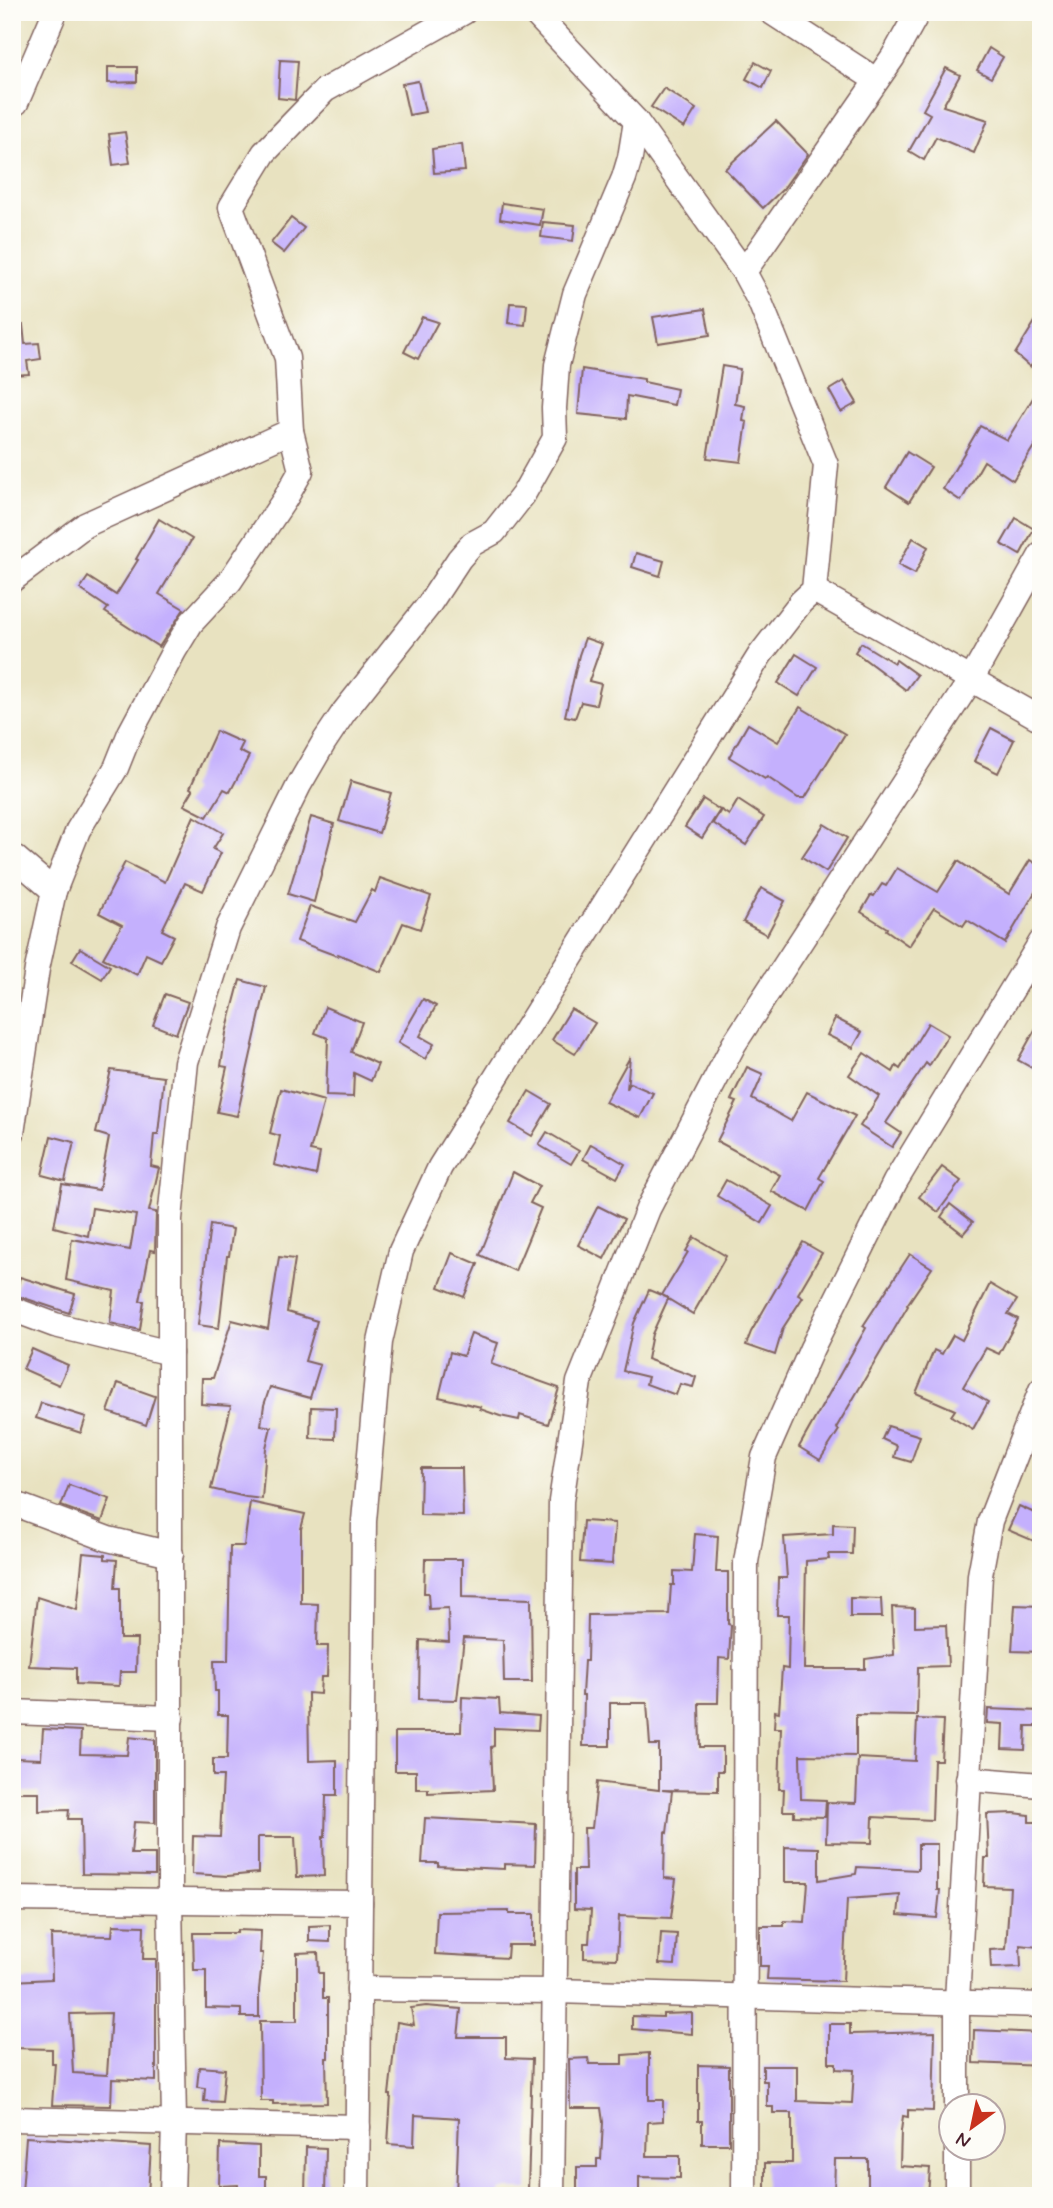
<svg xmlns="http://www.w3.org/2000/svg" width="1053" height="2208" font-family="Mynerve,sans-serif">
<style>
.building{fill:#c4b0fd;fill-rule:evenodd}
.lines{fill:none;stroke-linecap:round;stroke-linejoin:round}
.minor-casing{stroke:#81635f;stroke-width:27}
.minor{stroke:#fff;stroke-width:24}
</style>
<rect width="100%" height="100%" fill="#fdfcf7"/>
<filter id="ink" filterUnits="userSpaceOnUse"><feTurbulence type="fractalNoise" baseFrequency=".0143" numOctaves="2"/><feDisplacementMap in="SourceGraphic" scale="14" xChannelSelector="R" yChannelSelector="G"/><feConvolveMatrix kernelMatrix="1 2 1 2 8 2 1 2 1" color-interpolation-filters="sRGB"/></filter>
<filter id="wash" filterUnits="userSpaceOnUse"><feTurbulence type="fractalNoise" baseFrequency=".00686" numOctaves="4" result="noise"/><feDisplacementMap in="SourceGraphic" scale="28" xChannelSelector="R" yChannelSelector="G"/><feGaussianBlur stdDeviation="1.57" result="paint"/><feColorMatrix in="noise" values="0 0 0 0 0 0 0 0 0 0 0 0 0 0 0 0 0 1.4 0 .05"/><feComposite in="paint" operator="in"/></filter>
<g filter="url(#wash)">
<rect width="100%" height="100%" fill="#e8e2c0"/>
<g id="blocks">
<g class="building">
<polygon points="989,48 1003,57 991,78 977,70"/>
<polygon points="280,60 298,61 295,100 278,98"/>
<polygon points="755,62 771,71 763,88 746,79"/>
<polygon points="108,67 137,67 137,82 108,83"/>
<polygon points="946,68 960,75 943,106 988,120 974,153 936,137 924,160 909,151 930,114 923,110"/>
<polygon points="418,81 425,112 409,115 402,84"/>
<polygon points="664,88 696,109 684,128 651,107"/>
<polygon points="776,121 808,154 783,189 763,208 725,169"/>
<polygon points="125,132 130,163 113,165 109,134"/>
<polygon points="462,144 465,171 434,173 432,149"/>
<polygon points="502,203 543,209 540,225 500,219"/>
<polygon points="291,218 304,228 284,253 271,243"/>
<polygon points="543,222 575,225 573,241 541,237"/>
<polygon points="510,303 527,304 525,325 508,323"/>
<polygon points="705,309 710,335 658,343 653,317"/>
<polygon points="1041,312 1041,353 1030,367 1015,354"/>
<polygon points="422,317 438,322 418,359 404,352"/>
<polygon points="23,325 25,344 39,343 41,359 27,361 29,374 12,375 12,326"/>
<polygon points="722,366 740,369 735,404 745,406 743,421 747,422 741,462 707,458"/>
<polygon points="582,369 644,379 644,382 677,389 674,405 627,396 626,419 578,414"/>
<polygon points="844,381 857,403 841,412 829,390"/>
<polygon points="1041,385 1041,435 1013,480 984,461 961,501 943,489 980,426 1007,440"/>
<polygon points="907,452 931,467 909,502 886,487"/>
<polygon points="1016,518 1034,529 1020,555 1001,544"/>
<polygon points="159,519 192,539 159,594 184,609 159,647 105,612 108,608 80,589 88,577 116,595 138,560 136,559"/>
<polygon points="913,538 928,547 915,574 898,565"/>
<polygon points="636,553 664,561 660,576 632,567"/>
<polygon points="585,638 602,644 589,681 601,684 596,705 581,702 575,718 565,716 579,655"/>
<polygon points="861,643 894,663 896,660 917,675 906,690 855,652"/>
<polygon points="796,654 817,667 799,696 778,683"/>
<polygon points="800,707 845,734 805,798 798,798 767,777 765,779 729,757 748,724 778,742"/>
<polygon points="991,728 1014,740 998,773 974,761"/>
<polygon points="216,731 243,743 239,751 249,756 230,792 224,789 207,817 184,805 193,790 190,788"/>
<polygon points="351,781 391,793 379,833 339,821"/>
<polygon points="703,799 720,810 702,838 685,827"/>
<polygon points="738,800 764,817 746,845 713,823 721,810 729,815"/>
<polygon points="194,816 223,833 213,849 221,853 203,891 185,883 162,930 174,936 161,961 146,954 137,975 103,958 122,925 99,913 125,862 165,882"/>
<polygon points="311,817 334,824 314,902 288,894"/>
<polygon points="824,824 847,838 826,872 802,857"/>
<polygon points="1030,860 1041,867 1041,882 1005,943 967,920 963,926 934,908 909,946 886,930 887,928 861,912 871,895 874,896 882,884 886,886 897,868 938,892 958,861 1009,894"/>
<polygon points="380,878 431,896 420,929 403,923 381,972 338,954 337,956 297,941 310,906 355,922 372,890 375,892"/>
<polygon points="761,888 785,901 767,935 743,922"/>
<polygon points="80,948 110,966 102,979 72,961"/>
<polygon points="240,980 266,987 237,1116 217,1112 227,1067 221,1066 226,1033"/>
<polygon points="165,994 188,1002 176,1034 153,1025"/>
<polygon points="423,999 436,1006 420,1036 434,1044 425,1059 398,1043"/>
<polygon points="325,1007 362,1022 351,1052 378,1064 371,1081 354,1073 353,1097 326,1096 328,1038 315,1033"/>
<polygon points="571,1009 595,1023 575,1054 552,1040"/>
<polygon points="835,1018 862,1032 853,1048 827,1035"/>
<polygon points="1041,1019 1041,1073 1018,1060"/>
<polygon points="928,1023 948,1035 929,1066 926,1063 886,1123 901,1133 892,1147 860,1126 879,1096 849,1075 864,1053 893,1072 896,1066 900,1069"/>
<polygon points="630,1057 627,1089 630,1083 653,1093 640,1118 605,1102"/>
<polygon points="747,1067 763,1074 752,1099 791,1121 807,1092 855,1116 819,1178 824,1181 808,1211 771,1191 780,1175 717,1141 737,1102 731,1100"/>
<polygon points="111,1070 164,1077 158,1134 154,1134 151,1166 159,1168 149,1211 156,1212 155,1251 150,1250 140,1301 144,1301 140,1330 110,1323 114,1291 66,1280 72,1239 130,1250 136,1215 92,1208 88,1236 54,1227 62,1184 99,1190 109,1137 96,1133"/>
<polygon points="281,1089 324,1101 310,1151 320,1153 316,1175 274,1165 280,1136 270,1133"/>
<polygon points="529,1091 551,1104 532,1136 510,1123"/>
<polygon points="547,1132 579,1151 571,1164 539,1145"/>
<polygon points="51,1136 74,1142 65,1181 42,1175"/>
<polygon points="591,1144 625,1164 617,1178 583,1159"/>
<polygon points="942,1167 961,1181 938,1212 919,1197"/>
<polygon points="513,1172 539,1186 530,1203 541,1208 515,1271 480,1255"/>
<polygon points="726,1180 772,1206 762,1223 717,1196"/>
<polygon points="950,1204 973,1222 963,1234 941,1217"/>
<polygon points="598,1206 624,1219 604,1259 578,1245"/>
<polygon points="210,1225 233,1229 229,1256 227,1256 219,1328 198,1325"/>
<polygon points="694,1237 726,1256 693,1314 668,1299 652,1334 647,1359 696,1377 693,1387 680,1384 676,1395 646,1384 648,1377 623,1371 634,1323 649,1290 668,1298 662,1295 688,1252 686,1251"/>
<polygon points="803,1242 822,1253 798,1294 803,1297 783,1328 775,1355 746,1345 751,1332"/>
<polygon points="452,1253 478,1264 464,1297 439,1287"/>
<polygon points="910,1254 932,1268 907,1305 908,1306 836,1428 839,1430 820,1460 799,1447 866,1328 863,1326"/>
<polygon points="279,1257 295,1259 287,1312 317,1321 305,1361 320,1365 310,1398 270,1387 264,1405 261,1425 271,1427 266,1448 262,1499 246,1497 211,1489 231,1406 201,1404 202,1378 213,1378 232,1320 268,1329"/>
<polygon points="20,1277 75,1294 69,1313 15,1295"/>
<polygon points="990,1284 1017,1300 1008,1314 1018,1319 999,1354 986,1348 963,1387 988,1402 973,1429 951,1416 955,1410 916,1393 934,1350 942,1354 953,1335 962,1340"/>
<polygon points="471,1334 498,1343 491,1364 559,1388 548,1424 520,1415 519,1420 500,1416 480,1409 481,1407 439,1397 450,1352 463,1356"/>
<polygon points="32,1349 68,1365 59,1385 23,1369"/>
<polygon points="118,1383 155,1396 146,1425 108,1412"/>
<polygon points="41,1403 86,1417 81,1433 36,1418"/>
<polygon points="311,1407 336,1408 335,1439 310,1438"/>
<polygon points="888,1426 920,1436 911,1462 894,1457 897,1446 882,1439"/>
<polygon points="421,1468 462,1468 463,1516 420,1515"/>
<polygon points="69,1485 110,1499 102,1521 61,1506"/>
<polygon points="250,1502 305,1514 301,1529 301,1603 318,1604 317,1646 328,1646 327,1677 321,1677 320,1694 308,1693 309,1761 337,1760 337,1795 326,1795 325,1837 323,1837 324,1876 297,1877 295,1837 258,1837 258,1873 228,1876 192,1874 193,1836 220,1837 223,1776 213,1776 213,1759 227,1759 228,1715 218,1715 218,1691 215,1691 214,1661 228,1661 230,1546 244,1546"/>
<polygon points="1019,1506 1041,1516 1041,1525 1034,1541 1008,1530"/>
<polygon points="583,1521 615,1523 612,1564 580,1562"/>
<polygon points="833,1524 853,1525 852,1554 828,1554 829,1559 806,1561 804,1669 865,1669 865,1659 894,1655 892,1607 915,1608 915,1626 946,1625 948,1666 918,1667 917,1716 856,1715 856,1756 800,1755 801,1799 826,1800 825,1817 794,1816 794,1811 783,1811 784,1789 779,1789 781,1728 774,1728 775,1711 779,1712 782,1668 788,1669 789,1615 777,1615 778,1578 787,1578 784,1537 833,1534"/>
<polygon points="695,1534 718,1536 716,1572 728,1572 728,1624 731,1625 729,1659 719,1658 718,1703 699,1703 700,1747 723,1747 723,1771 718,1771 718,1791 662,1790 672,1791 667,1833 665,1832 664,1878 676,1879 671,1918 619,1916 617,1959 584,1958 584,1943 589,1943 591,1910 574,1909 574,1870 585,1870 584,1828 592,1828 597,1782 659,1790 659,1745 650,1745 647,1703 610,1703 610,1746 583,1746 584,1695 582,1695 584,1661 587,1661 588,1615 669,1614 671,1585 674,1585 674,1571 692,1572"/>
<polygon points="83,1553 105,1555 105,1559 117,1560 115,1588 120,1588 120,1639 137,1639 136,1672 120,1672 119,1686 76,1684 76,1668 29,1666 37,1597 77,1610"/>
<polygon points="425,1559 462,1559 462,1597 531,1599 532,1682 504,1682 503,1640 464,1638 457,1700 419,1699 420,1640 449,1642 448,1608 429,1609 428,1593 424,1593"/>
<polygon points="850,1598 881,1599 882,1617 850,1617"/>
<polygon points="1015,1605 1041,1606 1041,1652 1012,1651"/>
<polygon points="462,1697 499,1699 500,1713 539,1716 538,1730 494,1728 494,1746 491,1747 493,1790 428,1793 428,1789 416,1789 416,1771 395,1771 395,1732 461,1732"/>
<polygon points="988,1709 1041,1711 1041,1726 1026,1726 1025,1750 1002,1749 1003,1724 987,1723"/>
<polygon points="917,1719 943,1720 941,1760 934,1760 932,1820 873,1817 872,1843 826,1842 827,1802 856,1803 858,1758 915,1761"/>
<polygon points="43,1729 81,1731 80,1754 127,1755 129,1737 155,1740 155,1823 134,1822 131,1854 155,1854 155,1875 82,1874 81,1819 68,1819 69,1810 39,1811 39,1792 12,1792 12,1762 16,1762 16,1758 41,1759"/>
<polygon points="1014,1813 1029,1815 1029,1822 1041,1822 1041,1838 1038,1838 1038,1876 1041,1876 1041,1924 1038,1947 1020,1945 1021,1967 991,1968 990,1950 1006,1949 1010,1887 984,1886 985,1858 989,1858 987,1814"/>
<polygon points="425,1818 536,1824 535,1865 504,1864 504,1869 438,1866 438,1863 422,1863"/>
<polygon points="918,1844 937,1844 937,1890 940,1890 937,1918 898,1915 900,1895 847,1899 843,1981 767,1979 768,1966 760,1966 760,1926 784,1926 784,1921 805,1922 808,1882 785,1882 785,1847 819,1848 819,1880 856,1874 857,1867 918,1870"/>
<polygon points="509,1911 509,1914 534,1914 534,1945 508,1945 507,1958 435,1954 437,1912"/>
<path d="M113,1925L144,1926L143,1959H156V2081L112,2079L111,2106L52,2105L55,2063H52V2049L12,2048V1981L52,1979L51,1935L112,1936ZM111,2013L107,2075L73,2073L70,2014Z"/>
<polygon points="330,1925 330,1942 309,1941 309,1926"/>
<polygon points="237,1930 261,1931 260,1953 263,1953 259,1990 259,2017 241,2017 241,2009 206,2008 206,1970 194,1970 193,1933 237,1933"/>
<polygon points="661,1933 677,1934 675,1965 659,1964"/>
<polygon points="318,1952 319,1973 323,1973 323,1998 328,1998 328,2058 326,2058 327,2103 273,2104 273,2101 261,2101 260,2021 297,2021 297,1953"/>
<polygon points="426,2006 461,2009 458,2037 506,2037 506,2058 532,2059 528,2189 500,2189 500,2196 456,2196 459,2118 415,2115 414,2146 388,2144 391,2095 389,2095 397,2022 414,2025 411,2008"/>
<polygon points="692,2013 692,2034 632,2029 632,2016 663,2017 663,2014"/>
<polygon points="829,2024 850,2024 850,2034 935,2032 933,2111 908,2110 908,2117 903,2116 901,2131 900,2166 930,2168 928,2196 868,2196 868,2159 835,2159 834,2196 765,2196 765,2163 792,2163 792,2113 773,2113 773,2107 767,2107 767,2081 763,2081 763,2066 797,2066 797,2101 852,2103 854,2070 836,2069 836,2063 829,2063"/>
<polygon points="974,2030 1041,2033 1041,2066 973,2063"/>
<polygon points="649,2053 649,2100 663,2100 663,2121 648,2122 647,2156 680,2156 680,2178 639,2177 639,2195 598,2195 598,2192 577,2193 577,2167 597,2167 597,2159 601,2159 603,2122 601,2108 570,2108 569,2059 588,2058 589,2064 623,2064 623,2055"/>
<polygon points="698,2065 729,2066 729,2144 702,2144 702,2121 698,2121"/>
<polygon points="199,2067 225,2069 222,2102 204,2101 205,2088 197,2087"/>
<polygon points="26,2137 151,2146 148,2196 65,2196 22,2193"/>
<polygon points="220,2144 259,2146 259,2176 266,2176 266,2196 238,2196 238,2185 219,2186"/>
<polygon points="306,2147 326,2148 325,2196 305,2196"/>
</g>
</g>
</g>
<g filter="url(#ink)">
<use href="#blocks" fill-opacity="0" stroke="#81635f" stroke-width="2"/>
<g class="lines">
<defs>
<g id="minor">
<polyline points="771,12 876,80"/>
<polyline points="12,102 16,103 55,12"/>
<polyline points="744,272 893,57 918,12"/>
<polyline points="12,580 85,525 291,431 287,358 231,207 264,153 325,90 464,12"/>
<polyline points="814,590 1041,719"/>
<polyline points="12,855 54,891"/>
<polyline points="12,1133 37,969 54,891 78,830 116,768 130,733 174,651 191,623 230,581 285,499 301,471 291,431"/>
<polyline points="12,1309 55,1325 170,1353"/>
<polyline points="12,1503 108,1539 171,1554"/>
<polyline points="12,1712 171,1718"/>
<polyline points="968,1779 1041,1785"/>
<polyline points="12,1899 360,1903"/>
<polyline points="359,1989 555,1991 1041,2005"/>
<polyline points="957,2106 957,2001 980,1575 990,1521 1041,1390"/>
<polyline points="12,2119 358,2127"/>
<polyline points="172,2196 174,2121 170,1900 170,1219 186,1062 228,928 299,785 324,742 344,712 428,606 459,559 472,544 494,532 523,495 555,438 554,408 557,365 575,294 624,178 630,158 636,121"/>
<polyline points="357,2196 364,1521 380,1342 401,1251 440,1167 760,655 801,602 814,590 826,465 760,302 744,272 636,121 534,12"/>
<polyline points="552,2196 561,1501 579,1382 648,1209 734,1044 972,678 1041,555"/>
<polyline points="744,2196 746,1562 764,1457 812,1348 895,1182 1041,942"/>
<polyline points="957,2196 957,2148"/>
</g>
</defs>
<use href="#minor" class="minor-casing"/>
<use href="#minor" class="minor"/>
</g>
</g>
<rect width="1053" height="2208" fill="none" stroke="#fdfcf7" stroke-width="42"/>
<g transform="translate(972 2127) rotate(213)"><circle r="33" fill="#fdfcf7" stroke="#b5a4a5" stroke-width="2"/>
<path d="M0-5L12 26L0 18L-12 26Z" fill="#c8321e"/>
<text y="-10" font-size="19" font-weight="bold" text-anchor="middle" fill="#4a1f2b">N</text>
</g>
</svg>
